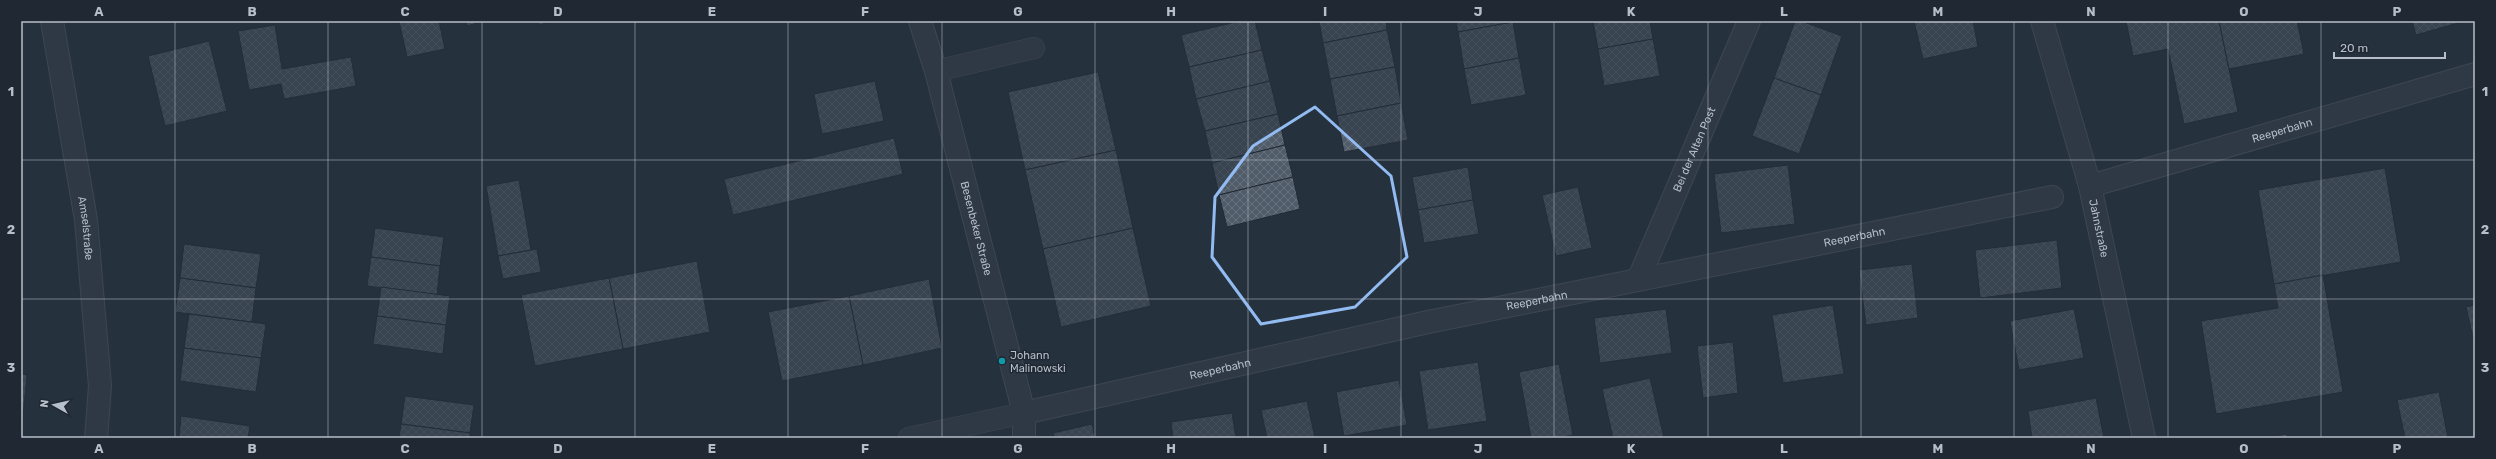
<svg xmlns="http://www.w3.org/2000/svg" width="2496" height="459" font-family="Rubik,sans-serif">
<style>
.building{fill:url(#building-cross-hatch);stroke:#212a35}
.lines{fill:none;stroke-linecap:round;stroke-linejoin:round}
.lane-casing{stroke:#58616c;stroke-width:22}
.street-casing{stroke:#58616c;stroke-width:24}
.lane{stroke:#3a434e;stroke-width:21}
.street{stroke:#3a434e;stroke-width:22}
.marked{fill:none;stroke:#92bbf2;stroke-width:3;stroke-linejoin:round}
.grid{fill:none;stroke:#b6bec9;stroke-width:1;stroke-opacity:0.55}
.culture-dot{fill:#0f9aa8;stroke:#1f2833;stroke-width:1.5}
.labels{text-anchor:middle;stroke-width:3;stroke-linejoin:round;paint-order:stroke}
.street-label{font-size:11px;fill:#b6bec9;stroke:#1f2833}
.poi-label{font-size:11px;fill:#b6bec9;stroke:#1f2833;text-anchor:start}
.neatline{fill:none;stroke:#b6bec9;stroke-width:1.5}
.grid-label{font-size:13px;text-anchor:middle;font-weight:bold;fill:#b6bec9}
</style>
<defs>
<pattern id="building-cross-hatch" width="8" height="8" patternUnits="userSpaceOnUse"><rect width="8" height="8" fill="#505c69"/><path d="M0 0l8 8M0 8l8-8" fill="none" stroke="#67727d"/></pattern>
</defs>
<rect width="100%" height="100%" fill="#26313e"/>
<g class="building">
<polygon points="399,21 439,21 445,49 407,57"/>
<polygon points="466,21 484,21 467,26"/>
<polygon points="538,21 553,21 539,25"/>
<polygon points="1240,21 1255,21 1262,50 1189,67 1181,35"/>
<polygon points="1319,21 1386,21 1387,30 1323,43"/>
<polygon points="1456,21 1513,21 1513,22 1458,32"/>
<polygon points="1593,21 1650,21 1653,39 1598,49"/>
<polygon points="1795,21 1801,21 1842,36 1821,95 1774,78"/>
<polygon points="1914,21 1973,21 1978,47 1923,59"/>
<polygon points="2126,21 2219,21 2238,112 2184,124 2168,49 2133,56"/>
<polygon points="2219,21 2297,21 2304,54 2229,69"/>
<polygon points="2412,21 2465,21 2416,35"/>
<polygon points="1513,22 1519,58 1464,69 1458,32"/>
<polygon points="275,25 282,69 351,57 356,86 284,99 281,84 249,90 238,31"/>
<polygon points="1387,30 1395,67 1330,79 1323,43"/>
<polygon points="1653,39 1660,76 1604,86 1598,49"/>
<polygon points="209,41 227,111 165,126 148,56"/>
<polygon points="1262,50 1270,81 1196,99 1189,67"/>
<polygon points="1519,58 1526,95 1471,105 1464,69"/>
<polygon points="1395,67 1401,103 1337,116 1330,79"/>
<polygon points="1098,72 1116,150 1025,170 1008,92"/>
<polygon points="1774,78 1821,95 1799,154 1752,136"/>
<polygon points="875,81 884,121 822,134 814,94"/>
<polygon points="1270,81 1278,114 1205,131 1196,99"/>
<polygon points="1401,103 1408,140 1344,152 1337,116"/>
<polygon points="1278,114 1285,145 1212,163 1205,131"/>
<polygon points="894,138 903,174 733,215 724,179"/>
<polygon points="1285,145 1293,177 1219,195 1212,163"/>
<polygon points="1116,150 1133,228 1043,249 1025,170"/>
<polygon points="1788,165 1795,224 1721,233 1714,174"/>
<polygon points="1468,167 1473,200 1418,210 1412,177"/>
<polygon points="2385,168 2401,262 2274,284 2258,190"/>
<polygon points="1293,177 1300,209 1227,227 1219,195"/>
<polygon points="519,180 531,250 498,256 486,186"/>
<polygon points="1578,187 1592,248 1556,256 1542,195"/>
<polygon points="1473,200 1479,234 1424,243 1418,210"/>
<polygon points="375,228 444,237 440,266 371,257"/>
<polygon points="1133,228 1151,306 1061,327 1043,249"/>
<polygon points="2057,240 2062,288 1980,298 1975,250"/>
<polygon points="184,244 261,254 256,288 180,278"/>
<polygon points="537,249 541,272 503,279 498,256"/>
<polygon points="371,257 440,266 437,295 367,286"/>
<polygon points="697,261 710,332 623,349 609,278"/>
<polygon points="1912,264 1918,318 1866,325 1859,270"/>
<polygon points="2323,275 2343,392 2216,414 2201,321 2278,308 2274,284"/>
<polygon points="180,278 256,288 252,322 175,312"/>
<polygon points="609,278 623,349 535,366 521,295"/>
<polygon points="929,279 942,348 863,365 849,296"/>
<polygon points="381,287 450,296 446,325 377,316"/>
<polygon points="849,296 863,365 782,381 768,312"/>
<polygon points="1833,305 1844,374 1783,383 1772,315"/>
<polygon points="2475,305 2475,347 2466,307"/>
<polygon points="1666,309 1672,353 1600,363 1594,318"/>
<polygon points="2074,309 2084,358 2019,370 2010,321"/>
<polygon points="189,314 266,324 261,358 184,348"/>
<polygon points="377,316 446,325 443,354 373,344"/>
<polygon points="1733,342 1738,393 1703,398 1697,346"/>
<polygon points="184,348 261,358 256,392 180,381"/>
<polygon points="1478,362 1487,421 1428,430 1419,371"/>
<polygon points="1559,364 1573,435 1559,438 1531,438 1519,372"/>
<polygon points="21,374 27,375 21,437"/>
<polygon points="1650,378 1664,438 1613,438 1602,389"/>
<polygon points="1399,380 1407,425 1344,436 1336,392"/>
<polygon points="2439,392 2448,438 2405,438 2397,400"/>
<polygon points="405,396 474,405 470,433 401,424"/>
<polygon points="2096,398 2104,438 2032,438 2028,411"/>
<polygon points="1307,401 1315,438 1267,438 1261,410"/>
<polygon points="1232,413 1236,438 1173,438 1171,422"/>
<polygon points="181,416 250,426 248,438 179,438"/>
<polygon points="401,424 470,433 470,438 399,438"/>
<polygon points="1092,424 1095,438 1055,438 1053,433"/>
<polygon points="2287,434 2288,438 2264,438"/>
</g>
<g class="lines">
<defs>
<g id="lane">
<polyline points="936,71 1034,48"/>
<polyline points="909,438 1024,413"/>
</g>
<g id="street">
<path id="s1" d="M52,21L86,220L100,386L96,438"/>
<path id="s2" d="M920,21L936,71L1024,413V438"/>
<path id="s3" d="M2042,21L2090,186L2144,438"/>
<path id="s4" d="M2090,186L2475,74"/>
<path id="s5" d="M1639,278L1749,21"/>
<path id="s6" d="M1024,413L1428,322L2052,197"/>
</g>
</defs>
<use href="#lane" class="lane-casing"/>
<use href="#street" class="street-casing"/>
<use href="#lane" class="lane"/>
<use href="#street" class="street"/>
</g>
<path d="M0 0H2496V459H0ZM1315,107L1391,176L1407,257L1355,307L1261,324L1212,257L1215,197L1253,146Z" fill="#26313e" fill-opacity=".55" fill-rule="evenodd"/>
<path class="marked" d="M1315,107L1391,176L1407,257L1355,307L1261,324L1212,257L1215,197L1253,146Z"/>
<path class="grid" d="M175,21V438M328,21V438M482,21V438M635,21V438M788,21V438M942,21V438M1095,21V438M1248,21V438M1401,21V438M1554,21V438M1708,21V438M1861,21V438M2014,21V438M2168,21V438M2321,21V438M21,160H2475M21,299H2475"/>
<circle class="culture-dot" cx="1002" cy="361" r="4"/>
<g class="labels">
<g class="street-label">
<text dy="4" stroke="none"><textPath href="#s4" startOffset="200">Reeperbahn</textPath></text>
<text dy="4" stroke="none"><textPath href="#s5" startOffset="140">Bei der Alten Post</textPath></text>
<text dy="4" stroke="none"><textPath href="#s1" startOffset="210">Amselstraße</textPath></text>
<text dy="4" stroke="none"><textPath href="#s3" startOffset="215">Jahnstraße</textPath></text>
<text dy="4" stroke="none"><textPath href="#s2" startOffset="215">Besenbeker Straße</textPath></text>
<text dy="4" stroke="none"><textPath href="#s6" startOffset="849">Reeperbahn</textPath></text>
<text dy="4" stroke="none"><textPath href="#s6" startOffset="525">Reeperbahn</textPath></text>
<text dy="4" stroke="none"><textPath href="#s6" startOffset="201">Reeperbahn</textPath></text>
</g>
<g class="poi-label">
<text x="1010" y="359">Johann<tspan x="1010" dy="13">Malinowski</tspan></text>
</g>
</g>
<rect width="2496" height="459" fill="none" stroke="#1f2833" stroke-width="44"/>
<g transform="translate(54 405) rotate(278)" stroke="#1f2833" stroke-width="3" paint-order="stroke">
<path d="M0-3L7 15L0 10L-7 15Z" fill="#b6bec9"/>
<text y="-6" font-size="11" font-weight="bold" text-anchor="middle" fill="#b6bec9">N</text>
</g>
<path d="M2334 52v6h111v-6" fill="none" stroke="#b6bec9" stroke-width="2"/>
<text x="2340" y="52" font-size="12" fill="#b6bec9" stroke="#1f2833" stroke-width="3" paint-order="stroke">20 m</text>
<rect x="22" y="22" width="2452" height="415" class="neatline"/>
<g class="grid-label">
<text x="99" y="16">A</text>
<text x="252" y="16">B</text>
<text x="405" y="16">C</text>
<text x="558" y="16">D</text>
<text x="712" y="16">E</text>
<text x="865" y="16">F</text>
<text x="1018" y="16">G</text>
<text x="1171" y="16">H</text>
<text x="1325" y="16">I</text>
<text x="1478" y="16">J</text>
<text x="1631" y="16">K</text>
<text x="1784" y="16">L</text>
<text x="1938" y="16">M</text>
<text x="2091" y="16">N</text>
<text x="2244" y="16">O</text>
<text x="2397" y="16">P</text>
<text x="11" y="96">1</text>
<text x="2485" y="96">1</text>
<text x="11" y="234">2</text>
<text x="2485" y="234">2</text>
<text x="11" y="372">3</text>
<text x="2485" y="372">3</text>
<text x="99" y="453">A</text>
<text x="252" y="453">B</text>
<text x="405" y="453">C</text>
<text x="558" y="453">D</text>
<text x="712" y="453">E</text>
<text x="865" y="453">F</text>
<text x="1018" y="453">G</text>
<text x="1171" y="453">H</text>
<text x="1325" y="453">I</text>
<text x="1478" y="453">J</text>
<text x="1631" y="453">K</text>
<text x="1784" y="453">L</text>
<text x="1938" y="453">M</text>
<text x="2091" y="453">N</text>
<text x="2244" y="453">O</text>
<text x="2397" y="453">P</text>
</g>
</svg>
